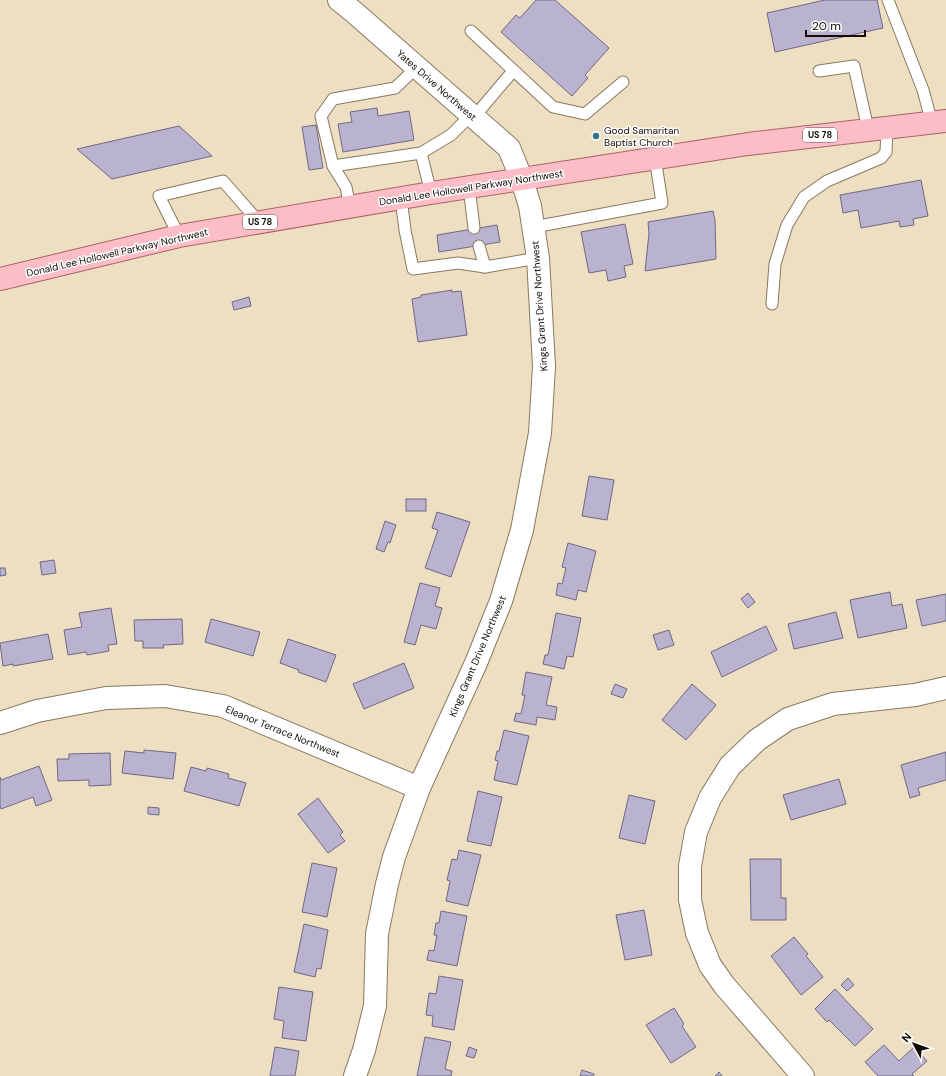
<svg xmlns="http://www.w3.org/2000/svg" width="946" height="1076" font-family="'DM Sans',sans-serif">
<style>
.building{fill:#b9b3d0;stroke:#6f6983}
.lines{fill:none;stroke-linecap:round;stroke-linejoin:round}
.lane-casing{stroke:#887960;stroke-width:13}
.street-casing{stroke:#887960;stroke-width:24}
.primary-casing{stroke:#aa6269;stroke-width:24}
.lane{stroke:#fff;stroke-width:11}
.street{stroke:#fff;stroke-width:22}
.primary{stroke:#fdbdc6;stroke-width:22}
.poi-dot{fill:#327186;stroke:#fff;stroke-width:1.5}
.labels{text-anchor:middle;stroke-width:3;stroke-linejoin:round;paint-order:stroke}
.shield{fill:#fff;stroke:#58554f;stroke-width:1}
.shield-label{font-size:9px;font-weight:bold;fill:#110c04}
.street-label{font-size:10px;fill:#110c04;stroke:#fff}
.poi-label{font-size:10px;fill:#110c04;stroke:#fff;text-anchor:start}
</style>
<rect width="100%" height="100%" fill="#eedec2"/>
<g class="building">
<polygon points="536,0 555,0 609,48 585,75 588,78 572,96 501,32 516,15 520,18"/>
<polygon points="825,0 877,0 883,28 775,52 767,13"/>
<polygon points="377,108 378,116 409,111 414,140 343,152 338,124 352,122 350,112"/>
<polygon points="316,125 323,168 309,170 302,127"/>
<polygon points="179,126 212,156 112,179 77,149"/>
<polygon points="921,180 928,216 913,219 914,225 900,227 899,221 861,228 858,210 843,213 840,195"/>
<polygon points="713,211 715,220 716,259 645,271 649,233 648,222"/>
<polygon points="625,224 633,264 624,266 626,277 608,281 606,270 589,273 581,232"/>
<polygon points="497,225 500,242 439,252 437,235"/>
<polygon points="452,290 452,292 461,291 467,335 418,342 412,299 421,297 421,295"/>
<polygon points="249,297 251,306 234,310 232,302"/>
<polygon points="589,476 614,480 607,520 582,516"/>
<rect x="406" y="499" width="20" height="12"/>
<polygon points="437,512 470,522 451,577 425,568 438,530 432,528"/>
<polygon points="385,521 396,525 390,543 388,542 384,552 376,549"/>
<polygon points="568,543 596,551 586,592 578,590 576,600 556,595 558,583 562,584 566,568 562,567"/>
<polygon points="54,560 56,573 42,575 40,562"/>
<polygon points="0,568 5,568 6,575 0,576"/>
<polygon points="420,583 440,588 435,606 442,608 436,629 421,625 415,645 404,642"/>
<polygon points="890,592 892,606 902,604 907,628 858,638 850,600"/>
<polygon points="748,593 755,602 748,608 741,599"/>
<polygon points="946,594 946,621 922,626 916,600"/>
<polygon points="111,608 117,644 108,645 109,651 87,655 86,652 68,655 64,630 82,627 79,613"/>
<polygon points="836,612 843,638 794,649 788,624"/>
<polygon points="556,613 581,618 573,657 567,656 564,669 543,664 545,655 548,655"/>
<polygon points="182,619 183,644 163,645 164,648 143,648 143,641 135,641 134,620"/>
<polygon points="211,619 260,632 253,656 205,642"/>
<polygon points="766,626 777,650 722,677 711,652"/>
<polygon points="669,630 674,645 658,650 653,635"/>
<polygon points="48,634 53,659 13,666 13,664 3,666 0,643"/>
<polygon points="288,639 336,655 326,682 298,672 299,670 280,663"/>
<polygon points="404,663 414,688 364,709 353,684"/>
<polygon points="526,672 552,677 546,705 557,707 555,720 537,717 536,725 514,721 516,713 521,714 525,695 522,695"/>
<polygon points="615,684 627,689 623,698 611,694"/>
<polygon points="692,684 716,705 686,740 662,720"/>
<polygon points="504,730 529,736 517,785 494,780 498,761 495,760 497,751 499,751"/>
<polygon points="144,750 176,753 173,779 122,773 125,751 144,753"/>
<polygon points="946,752 946,780 918,788 920,795 910,798 901,765"/>
<polygon points="110,753 111,785 89,786 89,780 58,781 57,759 69,759 69,754"/>
<polygon points="39,766 52,800 36,806 33,797 1,809 0,806 0,777 1,780"/>
<polygon points="191,767 206,771 207,768 229,774 228,778 246,783 239,806 184,791"/>
<polygon points="839,779 846,804 791,820 783,795"/>
<polygon points="478,791 502,797 491,846 467,841"/>
<polygon points="629,795 655,801 645,844 619,838"/>
<polygon points="318,798 343,832 340,835 345,841 328,853 298,814"/>
<polygon points="148,807 159,808 159,815 148,814"/>
<polygon points="459,850 481,855 468,906 446,901 450,881 447,880 452,859 457,860"/>
<polygon points="750,859 781,859 781,898 786,898 786,920 751,920"/>
<polygon points="312,863 337,868 327,917 302,912"/>
<polygon points="644,910 652,955 625,960 616,915"/>
<polygon points="441,911 467,916 457,966 427,960 429,950 434,951 437,935 434,935 436,923 439,923"/>
<polygon points="304,924 328,930 321,969 317,968 315,977 294,972"/>
<polygon points="794,937 808,954 806,956 823,977 801,995 771,956"/>
<polygon points="439,976 463,980 454,1030 432,1026 433,1016 426,1015 429,993 436,994"/>
<polygon points="848,978 854,985 847,991 841,985"/>
<polygon points="279,987 313,992 306,1041 282,1038 284,1021 274,1019"/>
<polygon points="835,989 873,1029 855,1046 829,1020 827,1022 815,1009"/>
<polygon points="674,1008 684,1024 682,1026 696,1047 671,1063 646,1025"/>
<polygon points="425,1037 451,1042 445,1069 452,1071 451,1076 417,1076"/>
<polygon points="884,1045 899,1061 914,1047 927,1061 912,1074 914,1076 878,1076 865,1062"/>
<polygon points="275,1047 299,1051 295,1076 270,1076"/>
<polygon points="469,1047 477,1050 474,1058 466,1056"/>
<polygon points="582,1070 594,1074 594,1076 580,1076"/>
<polygon points="719,1072 722,1076 715,1076"/>
</g>
<g class="lines">
<defs>
<g id="lane">
<polyline points="888,0 923,90 932,123"/>
<polyline points="471,31 553,107 585,114 623,82"/>
<polyline points="819,71 854,66 868,129"/>
<polyline points="474,117 513,71"/>
<polyline points="421,153 431,193"/>
<polyline points="333,166 421,153 451,135 471,115"/>
<polyline points="469,187 474,228"/>
<polyline points="401,198 405,230 413,269 458,263 485,267 538,258"/>
<polyline points="350,207 346,187 333,166 321,116 333,99 395,88 417,67"/>
<polyline points="534,227 662,203 655,157"/>
<polyline points="179,236 159,196 223,181 259,222"/>
<polyline points="479,246 485,267"/>
<polyline points="772,304 775,264 787,225 804,197 827,181 881,158 886,152 887,128"/>
</g>
<g id="street">
<polyline points="339,0 355,13 509,148 522,180 530,206 538,258 544,366 540,433 522,530 501,601 476,663 419,788 394,857 387,884 377,934 375,1006 364,1050 355,1076"/>
<polyline points="0,723 37,711 106,698 165,696 223,706 419,788"/>
<polyline points="803,1076 724,985 710,965 697,933 690,900 690,866 696,832 710,798 730,766 757,740 788,719 833,704 915,695 946,688"/>
</g>
<polyline id="primary" points="0,279 179,236 431,193 748,144 946,121"/>
</defs>
<use href="#lane" class="lane-casing"/>
<use href="#street" class="street-casing"/>
<use href="#primary" class="primary-casing"/>
<use href="#lane" class="lane"/>
<use href="#street" class="street"/>
<use href="#primary" class="primary"/>
</g>
<circle class="poi-dot" cx="596" cy="136" r="4"/>
<g class="labels">
<g class="shield">
<rect x="803" y="128" width="34" height="14" rx="3"/>
<rect x="243" y="215" width="34" height="14" rx="3"/>
</g>
<g class="shield-label">
<text x="820" y="138">US 78</text>
<text x="260" y="225">US 78</text>
</g>
<g class="street-label">
<text transform="translate(437 85) rotate(41)" y="4">Yates Drive Northwest</text>
<text transform="translate(471 187) rotate(-9)" y="4">Donald Lee Hollowell Parkway Northwest</text>
<text transform="translate(117 252) rotate(-13)" y="4">Donald Lee Hollowell Parkway Northwest</text>
<text transform="translate(539 306) rotate(-94)" y="4">Kings Grant Drive Northwest</text>
<text transform="translate(477 656) rotate(-67)" y="4">Kings Grant Drive Northwest</text>
<text transform="translate(283 731) rotate(22)" y="4">Eleanor Terrace Northwest</text>
</g>
<g class="poi-label">
<text x="604" y="134">Good Samaritan<tspan x="604" dy="12">Baptist Church</tspan></text>
</g>
</g>
<g transform="translate(914 1044) rotate(311)" stroke="#ffffff" stroke-width="3" paint-order="stroke">
<path d="M0-3L7 15L0 10L-7 15Z" fill="#110c04"/>
<text y="-6" font-size="11" font-weight="bold" text-anchor="middle" fill="#110c04">N</text>
</g>
<path d="M806 30v6h59v-6" fill="none" stroke="#110c04" stroke-width="2"/>
<text x="812" y="30" font-size="12" fill="#110c04" stroke="#ffffff" stroke-width="3" paint-order="stroke">20 m</text>
</svg>
